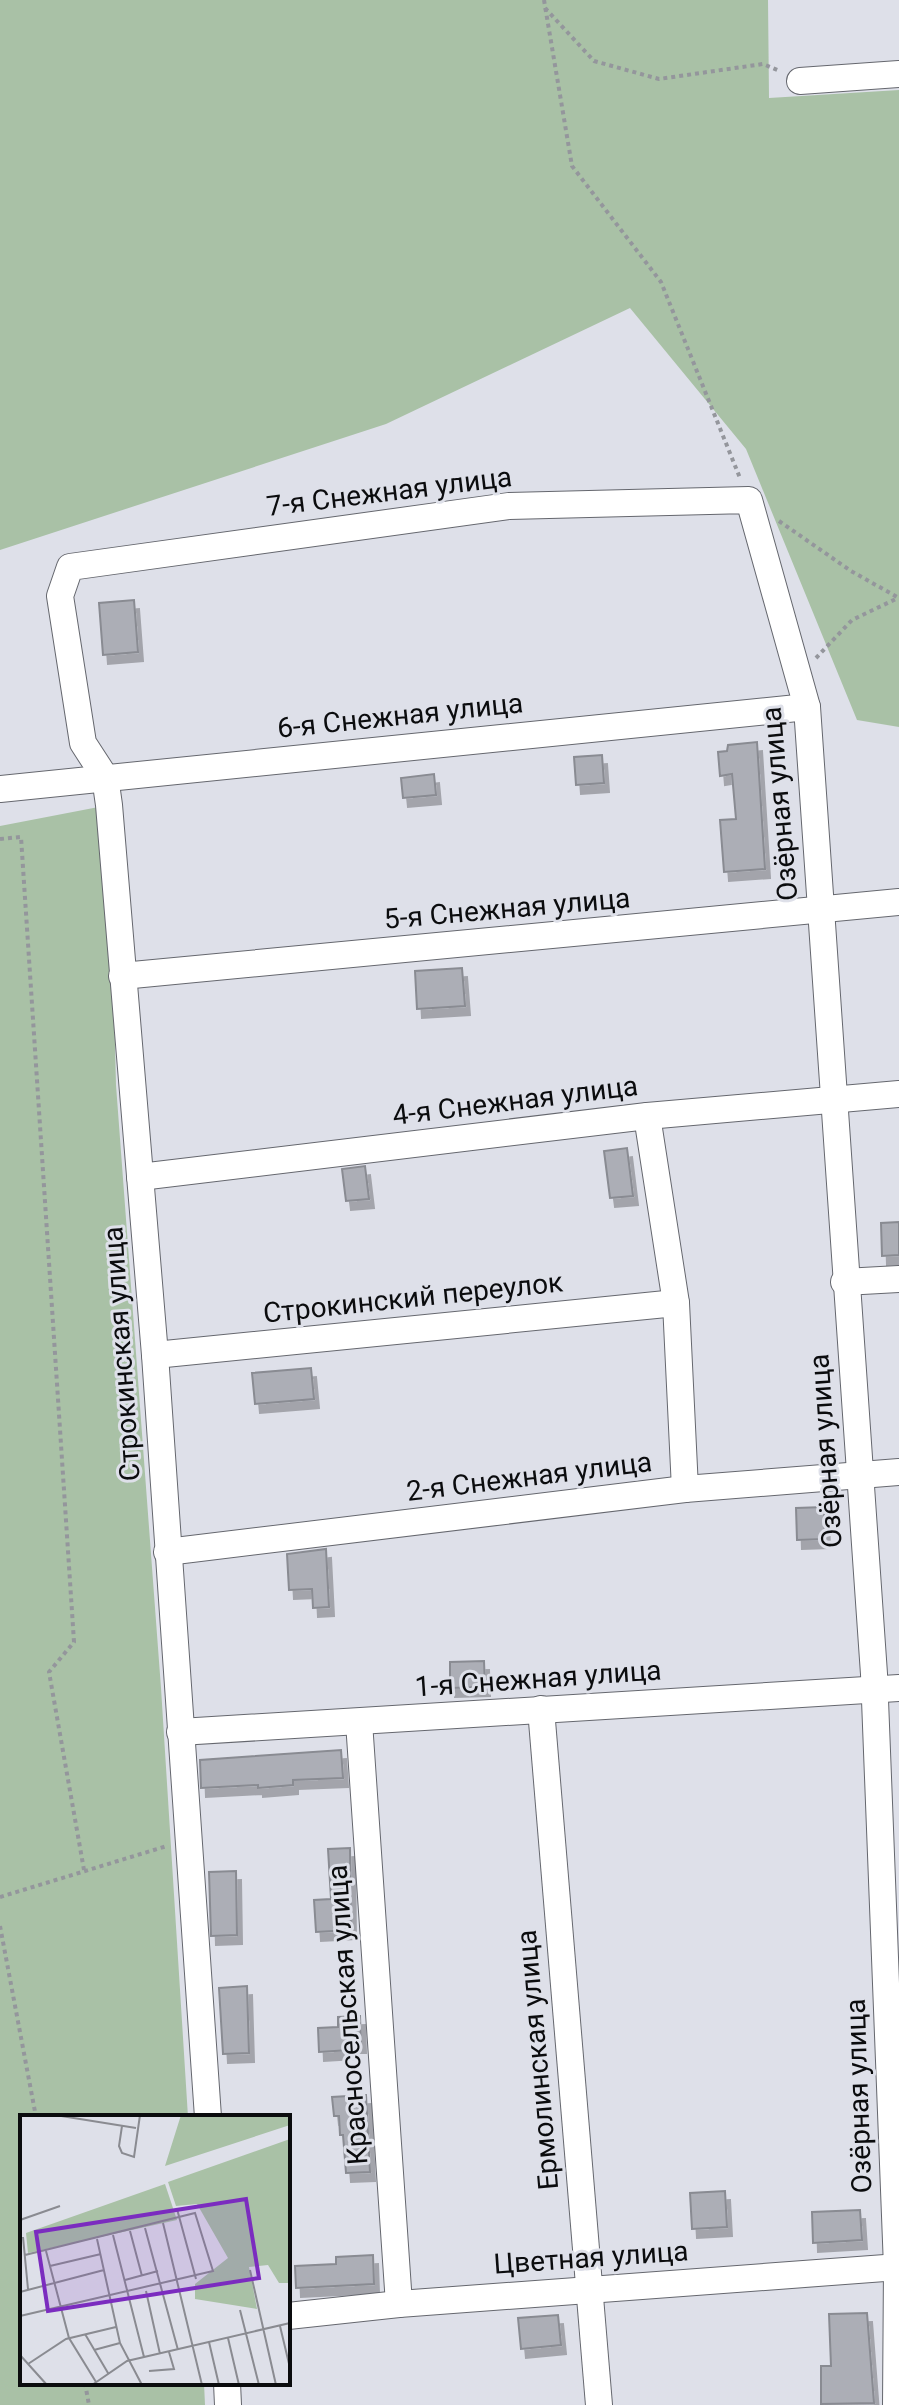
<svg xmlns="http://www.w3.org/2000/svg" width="899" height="2405" font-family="Roboto,sans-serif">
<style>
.green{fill:#a9c1a6}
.building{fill:#acaeb6;stroke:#898b92;stroke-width:2;filter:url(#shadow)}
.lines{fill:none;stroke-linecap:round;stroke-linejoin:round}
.minor-casing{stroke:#65676e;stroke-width:28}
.path{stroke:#94969c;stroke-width:4;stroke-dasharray:4 4;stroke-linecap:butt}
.minor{stroke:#fff;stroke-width:26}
.labels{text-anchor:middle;stroke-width:6;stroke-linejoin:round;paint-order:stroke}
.street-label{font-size:28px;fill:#0b0c0e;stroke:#dee0e9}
.inset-road{fill:none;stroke:#8a8b91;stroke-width:2}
.view{fill:#7b2cbf;fill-opacity:0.15;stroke:#7b2cbf;stroke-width:4}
.inset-edge{fill:none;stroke:#0b0c0e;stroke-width:4}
</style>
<defs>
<filter id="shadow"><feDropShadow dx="5" dy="9" stdDeviation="0" flood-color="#0004"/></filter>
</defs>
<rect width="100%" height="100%" fill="#dee0e9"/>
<g class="green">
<polygon points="0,0 768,0 769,98 899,90 899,727 857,720 746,449 630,308 386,424 0,550"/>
<polygon points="109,805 116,1085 161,1688 188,2117 22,2117 22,2383 204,2383 205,2405 0,2405 0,826"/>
</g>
<g class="building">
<polygon points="134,600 138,652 103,655 99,603"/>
<polygon points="757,742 765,869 724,872 720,820 736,819 732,774 720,776 718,752 727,751 728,745"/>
<polygon points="602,755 604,783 576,785 574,757"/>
<polygon points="434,774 436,795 403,798 401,778"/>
<polygon points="462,968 465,1006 417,1009 415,971"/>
<polygon points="627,1148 633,1196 610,1198 604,1151"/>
<polygon points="365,1166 369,1199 346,1201 342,1169"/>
<polygon points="899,1222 899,1255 882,1256 881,1223"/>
<polygon points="311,1368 314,1399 255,1404 252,1373"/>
<polygon points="824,1507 825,1539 797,1540 796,1508"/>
<polygon points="326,1549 329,1607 313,1608 312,1589 289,1590 287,1554"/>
<polygon points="484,1661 485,1687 450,1688 450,1662"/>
<polygon points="341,1750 343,1778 293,1780 293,1785 258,1788 258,1785 201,1788 200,1760"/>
<polygon points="350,1848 351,1930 316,1932 314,1900 331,1899 328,1849"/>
<polygon points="236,1871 237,1935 211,1936 209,1872"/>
<polygon points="247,1986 249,2053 223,2054 219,1988"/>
<polygon points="360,2016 361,2044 350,2044 350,2050 319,2052 318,2028 338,2027 338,2017"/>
<polygon points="366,2095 370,2172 346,2173 343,2135 340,2135 339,2116 334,2116 332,2097"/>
<polygon points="725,2191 727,2227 692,2229 690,2193"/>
<polygon points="860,2210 862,2240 813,2243 812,2212"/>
<polygon points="373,2255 374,2284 296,2288 295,2266 336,2264 336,2257"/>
<polygon points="867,2313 874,2403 821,2404 821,2366 831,2366 829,2314"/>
<polygon points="558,2315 561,2345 521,2349 518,2318"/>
</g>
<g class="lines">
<defs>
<g id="minor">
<polyline points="800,81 899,74"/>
<polyline points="0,789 807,707"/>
<polyline points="122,976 899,902"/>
<polyline points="647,1116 676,1303 685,1489"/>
<polyline points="140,1177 647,1116 899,1094"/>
<polyline points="844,1282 899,1279"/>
<polyline points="155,1355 676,1303"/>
<polyline points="167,1552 685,1489 899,1472"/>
<polyline points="541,1709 599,2405"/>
<polyline points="359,1722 399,2304"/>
<polyline points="180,1732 899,1688"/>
<polyline points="208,2117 155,1355 109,805 105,777 83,743 60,596 70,567 509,506 749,500 807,707 874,1674 897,2267 896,2405"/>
<polyline points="288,2316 399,2304 899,2267"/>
<polyline points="227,2383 228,2405"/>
</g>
</defs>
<use href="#minor" class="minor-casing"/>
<g class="path">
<polyline points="544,0 572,166 661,282 740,478"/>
<polyline points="545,8 594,61 659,79 763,64 780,71"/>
<polyline points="779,521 851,571 899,598"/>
<polyline points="816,658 852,620 898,598"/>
<polyline points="0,839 21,837 74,1642 49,1672 84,1870"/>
<polyline points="0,1897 167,1846"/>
<polyline points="0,1926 36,2117"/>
<polyline points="85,2383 89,2405"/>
</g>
<use href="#minor" class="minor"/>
</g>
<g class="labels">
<g class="street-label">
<text transform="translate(389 491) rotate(-7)" y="10">7-я Снежная улица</text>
<text transform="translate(400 715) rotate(-6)" y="10">6-я Снежная улица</text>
<text transform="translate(779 804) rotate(-95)" y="10">Озёрная улица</text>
<text transform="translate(507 908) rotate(-5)" y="10">5-я Снежная улица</text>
<text transform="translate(515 1100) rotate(-7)" y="10">4-я Снежная улица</text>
<text transform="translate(413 1297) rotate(-6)" y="10">Строкинский переулок</text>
<text transform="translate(121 1354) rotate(-94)" y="10">Строкинская улица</text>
<text transform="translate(825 1451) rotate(-94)" y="10">Озёрная улица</text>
<text transform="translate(529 1476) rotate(-7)" y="10">2-я Снежная улица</text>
<text transform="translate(538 1678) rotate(-4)" y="10">1-я Снежная улица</text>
<text transform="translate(347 2015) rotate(-94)" y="10">Красносельская улица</text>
<text transform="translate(537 2060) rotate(-95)" y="10">Ермолинская улица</text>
<text transform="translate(858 2096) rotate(-92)" y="10">Озёрная улица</text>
<text transform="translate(591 2257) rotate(-4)" y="10">Цветная улица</text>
</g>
</g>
<g transform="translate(20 2115)">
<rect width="270" height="270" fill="#dee0e9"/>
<path d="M161,0H270V10L145,51ZM270,24V168H259L248,150L229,152L237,194L175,184V169L208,143L177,89L156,91L148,67ZM145,69L157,105L8,138L6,118Z" fill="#a9c1a6"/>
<path class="inset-road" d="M35,0L116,13M102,11L99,31L102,38L114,42L120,0M157,94L176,164M0,105L40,91M143,108L182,270M125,113L158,235M110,116L122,161M93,120L124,242M3,122L8,174M77,124L100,228L122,270M26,136L49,223L76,267M30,151L81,139M230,155L256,270M105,165L138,156M126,176L140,239M0,177L84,155M220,195L239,270M0,201L193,156L175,98L5,140M260,211L270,253M65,219L88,258M208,223L219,270M189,227L199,270M74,235L100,228M0,240L27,270M8,249L46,224L96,212M129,256L154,254L149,237M72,270L107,246L270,208"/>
<path class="view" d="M226,84L239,163L28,196L16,117Z"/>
<rect width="270" height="270" class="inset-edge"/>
</g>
</svg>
